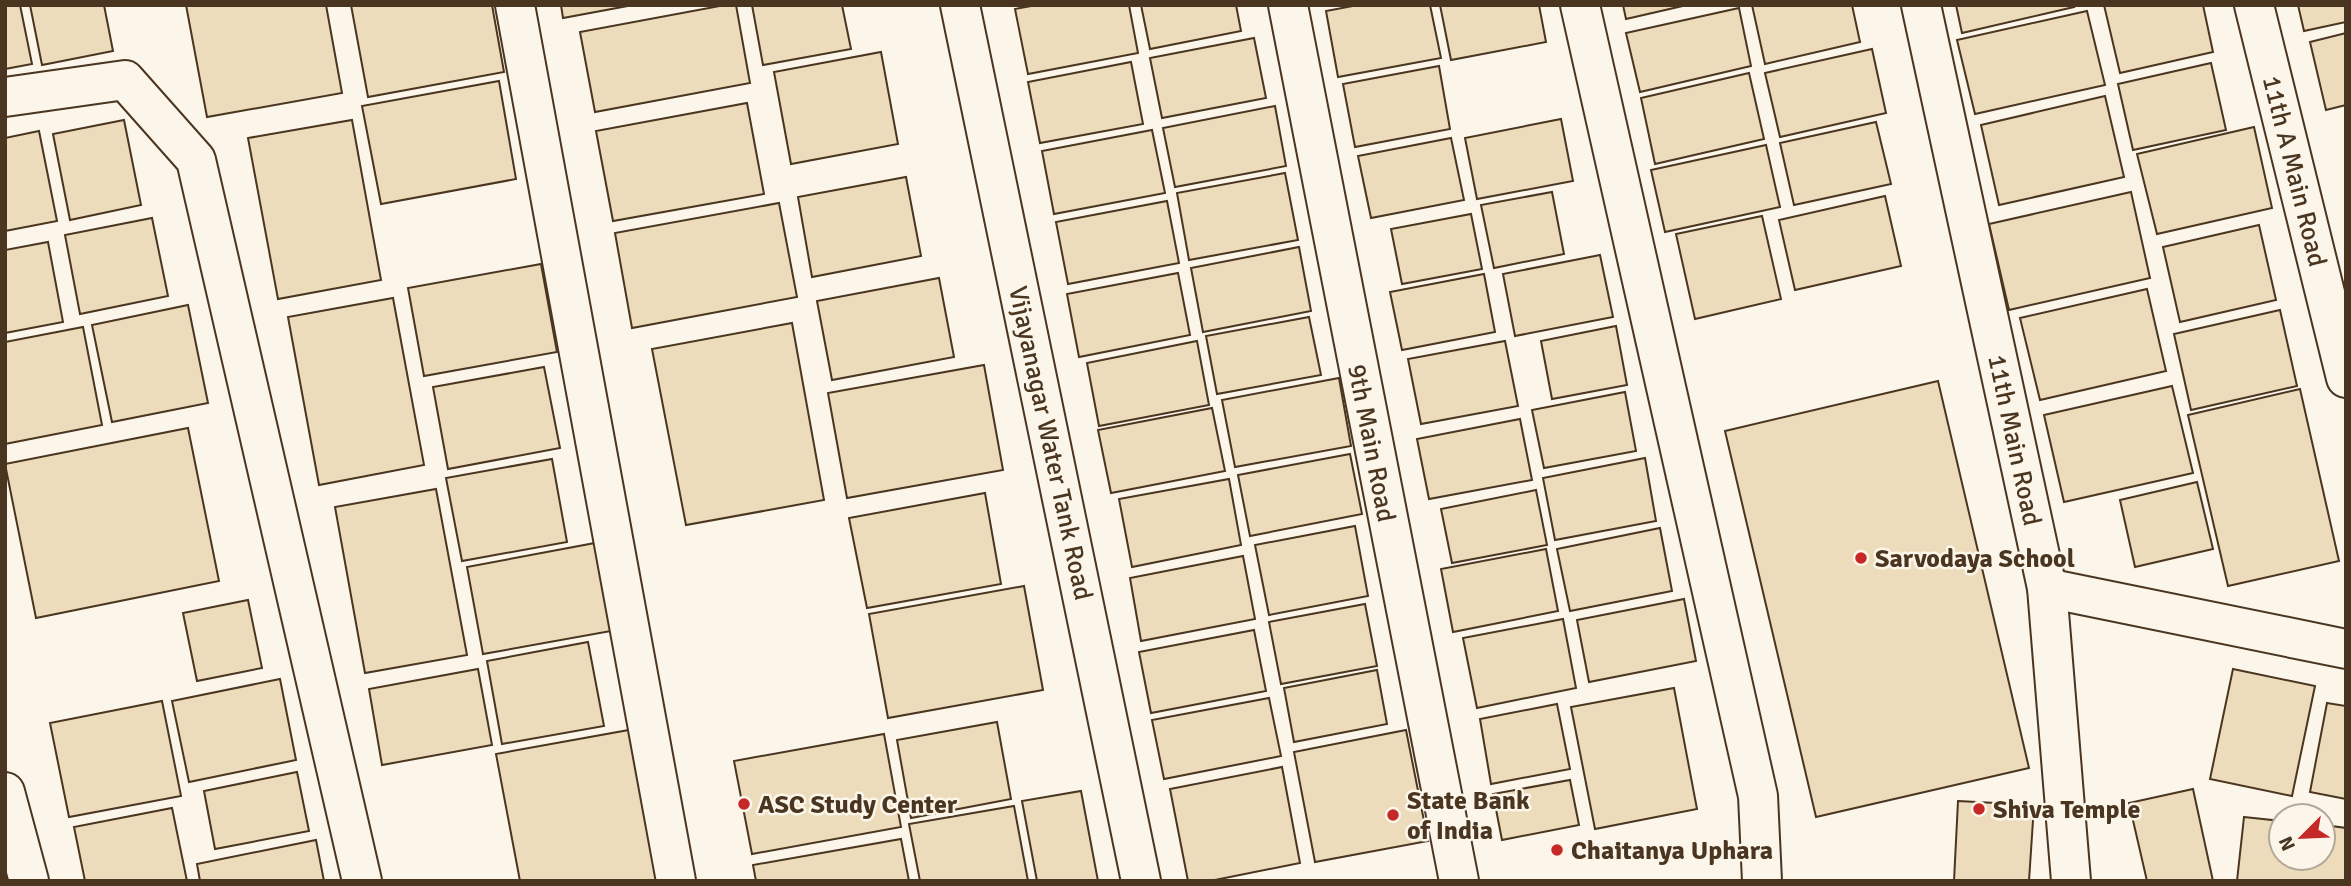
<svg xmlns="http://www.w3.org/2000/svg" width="2351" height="886" font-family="Signika,sans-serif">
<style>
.building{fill:#ecdcbc;stroke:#4a3520;stroke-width:2}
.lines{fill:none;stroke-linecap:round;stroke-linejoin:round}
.minor-casing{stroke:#4a3520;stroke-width:42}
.major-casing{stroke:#4a3520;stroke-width:42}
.minor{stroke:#fbf6e9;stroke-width:38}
.major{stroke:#fbf6e9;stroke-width:38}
.poi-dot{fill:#c62828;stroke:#fbf6e9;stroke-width:2.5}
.labels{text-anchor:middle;stroke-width:5;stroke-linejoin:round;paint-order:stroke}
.street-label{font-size:26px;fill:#4a3520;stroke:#fbf6e9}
.poi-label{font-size:26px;font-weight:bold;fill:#4a3520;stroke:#fbf6e9;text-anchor:start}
</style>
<rect width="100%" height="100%" fill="#fbf6e9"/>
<g class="building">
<polygon points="5,5 20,5 32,64 5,69"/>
<polygon points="30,5 104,5 113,51 42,65"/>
<polygon points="186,5 326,5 342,93 207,117"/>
<polygon points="351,5 492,5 504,72 368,97"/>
<polygon points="561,5 633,5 563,18"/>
<polygon points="725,5 736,5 750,83 595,112 580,32"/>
<polygon points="752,5 842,5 851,49 763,65"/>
<polygon points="1037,5 1129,5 1138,53 1028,74 1015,9"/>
<polygon points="1141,5 1236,5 1241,31 1150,49"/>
<polygon points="1358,5 1430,5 1441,58 1338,77 1326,11"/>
<polygon points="1440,5 1539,5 1546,42 1451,60"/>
<polygon points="1623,5 1687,5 1626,19"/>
<polygon points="1752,5 1852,5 1860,42 1765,64"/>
<polygon points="1956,5 2073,5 2074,7 1962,33"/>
<polygon points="2104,5 2203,5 2213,52 2120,73"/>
<polygon points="2298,5 2346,5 2346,22 2304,31"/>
<polygon points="1739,8 1751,66 1640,92 1626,33"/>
<polygon points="2087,11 2105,85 1975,114 1957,40"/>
<polygon points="2346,33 2346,105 2326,110 2310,42"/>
<polygon points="1254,38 1266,98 1162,118 1150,58"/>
<polygon points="1872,49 1886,113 1780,137 1765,73"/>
<polygon points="881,52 898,144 791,164 774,72"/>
<polygon points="1131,62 1143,124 1040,143 1028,82"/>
<polygon points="2211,63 2226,130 2133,150 2118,84"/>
<polygon points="1439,66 1450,129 1355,147 1343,84"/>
<polygon points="1749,73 1764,139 1655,164 1641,98"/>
<polygon points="499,81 516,179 381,204 362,106"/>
<polygon points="2105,96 2124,177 1999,205 1981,125"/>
<polygon points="747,103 764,194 613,221 596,131"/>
<polygon points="1275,106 1286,166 1175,187 1163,128"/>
<polygon points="1561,119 1573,181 1477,199 1465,138"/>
<polygon points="124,120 141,205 70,220 53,134"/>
<polygon points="352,120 381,280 278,299 248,138"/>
<polygon points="1876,122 1891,184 1794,205 1780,143"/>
<polygon points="2254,127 2272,208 2157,234 2137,154"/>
<polygon points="1152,130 1165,193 1054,214 1042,151"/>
<polygon points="39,131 57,221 5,231 5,138"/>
<polygon points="1451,138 1464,200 1371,218 1358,156"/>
<polygon points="1766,145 1780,207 1665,232 1651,170"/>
<polygon points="1285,173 1298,240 1189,260 1177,193"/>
<polygon points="906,177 921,256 812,277 798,197"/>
<polygon points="1552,192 1564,254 1494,268 1481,205"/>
<polygon points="2131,192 2150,278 2009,310 1989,224"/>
<polygon points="1885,196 1901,266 1795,290 1779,220"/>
<polygon points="1167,201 1179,263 1068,284 1056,222"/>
<polygon points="779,203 797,297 632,328 615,233"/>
<polygon points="1471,214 1482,269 1402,284 1391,229"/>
<polygon points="1762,216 1781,299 1695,319 1676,234"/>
<polygon points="152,218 168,296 80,314 65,235"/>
<polygon points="2259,225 2276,300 2180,322 2163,247"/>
<polygon points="48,242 63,322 5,333 5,250"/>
<polygon points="1299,247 1311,311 1203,332 1191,268"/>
<polygon points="1600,255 1613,317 1515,336 1503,274"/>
<polygon points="541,264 557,352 424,376 408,288"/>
<polygon points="1178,273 1190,335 1079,357 1067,294"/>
<polygon points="1484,274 1495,332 1402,350 1390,292"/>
<polygon points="939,278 954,357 832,380 817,301"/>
<polygon points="2147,289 2166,371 2040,400 2020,318"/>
<polygon points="393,298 424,465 319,485 288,317"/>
<polygon points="188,305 208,403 112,422 92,325"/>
<polygon points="2280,310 2297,386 2191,410 2174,334"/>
<polygon points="1309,317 1321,375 1217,394 1206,336"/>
<polygon points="792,323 824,500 686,525 652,349"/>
<polygon points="1616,326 1627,385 1552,399 1541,341"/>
<polygon points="83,327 102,425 5,444 5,342"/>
<polygon points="1197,341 1209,405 1099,426 1087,363"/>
<polygon points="1505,341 1518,406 1421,424 1408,359"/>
<polygon points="984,365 1003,470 847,498 828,393"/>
<polygon points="544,367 560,448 448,469 433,387"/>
<polygon points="1339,378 1351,446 1235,467 1222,400"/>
<polygon points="1938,381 2029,768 1816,817 1725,431"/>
<polygon points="2172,386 2193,473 2064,502 2044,415"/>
<polygon points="2300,389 2339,561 2228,586 2188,415"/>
<polygon points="1625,392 1636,451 1544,468 1532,410"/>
<polygon points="1212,408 1225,471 1111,493 1098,430"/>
<polygon points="1520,419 1532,480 1429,499 1417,439"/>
<polygon points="188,428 219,581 36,618 5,464"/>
<polygon points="1350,454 1362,514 1250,536 1238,475"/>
<polygon points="1645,458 1656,521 1555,540 1543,478"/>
<polygon points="552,459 567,542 462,561 446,478"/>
<polygon points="1229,479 1241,545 1132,567 1119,499"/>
<polygon points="2197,482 2213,549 2135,567 2120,500"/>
<polygon points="436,489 467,655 365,673 335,507"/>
<polygon points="1536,490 1547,545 1452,563 1441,509"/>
<polygon points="985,493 1001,584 867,608 849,518"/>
<polygon points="1355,526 1368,596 1269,615 1255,545"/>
<polygon points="1660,528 1672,591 1570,611 1557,549"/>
<polygon points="595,543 611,631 483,654 467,567"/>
<polygon points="1546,549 1558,611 1453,632 1441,569"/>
<polygon points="1243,556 1255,619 1141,641 1130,578"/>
<polygon points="1024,586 1043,690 888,718 869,614"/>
<polygon points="1684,599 1696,661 1589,682 1577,620"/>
<polygon points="248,600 262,668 197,681 183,613"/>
<polygon points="1365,604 1377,666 1281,684 1269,622"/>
<polygon points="1563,619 1576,688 1477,708 1463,638"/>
<polygon points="1254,630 1266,691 1151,713 1139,652"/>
<polygon points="588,642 604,726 502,744 487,661"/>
<polygon points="478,669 492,745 382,765 369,689"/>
<polygon points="2233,669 2315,686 2292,796 2210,779"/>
<polygon points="1377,670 1387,724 1294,742 1284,688"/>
<polygon points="280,679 296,760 189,782 172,701"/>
<polygon points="1674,688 1697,809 1595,829 1571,707"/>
<polygon points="1269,698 1281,756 1164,779 1152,720"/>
<polygon points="162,701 181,796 69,817 50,723"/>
<polygon points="2327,703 2346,706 2346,799 2310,792"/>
<polygon points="1557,704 1570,769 1491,784 1480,719"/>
<polygon points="997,722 1011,799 911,818 897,740"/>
<polygon points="640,728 668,881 520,881 496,754"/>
<polygon points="1406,730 1428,841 1315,862 1294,752"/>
<polygon points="884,734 901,827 752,854 734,761"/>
<polygon points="1282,767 1300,863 1210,881 1188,881 1170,789"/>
<polygon points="297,772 309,831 215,849 204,791"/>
<polygon points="1570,780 1579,825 1502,840 1493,794"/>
<polygon points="2193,789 2213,881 2147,881 2129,803"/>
<polygon points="1081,791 1098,881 1037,881 1022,801"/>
<polygon points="1958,801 2034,805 2029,881 1954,881"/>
<polygon points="1014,806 1028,881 920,881 909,824"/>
<polygon points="172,808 187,881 85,881 74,827"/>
<polygon points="2244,817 2281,821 2281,858 2323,858 2323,825 2346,828 2346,881 2237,881"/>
<polygon points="901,839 909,881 756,881 753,865"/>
<polygon points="316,840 324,881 200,881 197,864"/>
</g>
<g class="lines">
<defs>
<g id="minor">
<polyline points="515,5 676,881"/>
<polyline points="960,5 1141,881"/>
<polyline points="1288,5 1459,881"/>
<polyline points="1580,5 1758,796 1762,881"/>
<polyline points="1921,5 2047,588 2071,881"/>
<polyline points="2254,5 2346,378"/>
<polyline points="5,97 125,80 196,160 362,881"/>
<polyline points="2047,588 2346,649"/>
</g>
<polyline id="major" points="5,792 29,881"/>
</defs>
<use href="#minor" class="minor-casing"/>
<use href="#major" class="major-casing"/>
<use href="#minor" class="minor"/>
<use href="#major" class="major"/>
</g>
<g class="poi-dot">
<circle cx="1861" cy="558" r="7"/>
<circle cx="744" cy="804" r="7"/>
<circle cx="1979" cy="809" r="7"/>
<circle cx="1393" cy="815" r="7"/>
<circle cx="1557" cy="850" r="7"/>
</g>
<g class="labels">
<g class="street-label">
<text transform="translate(2295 171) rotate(76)" y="9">11th A Main Road</text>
<text transform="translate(2015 440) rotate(78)" y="9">11th Main Road</text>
<text transform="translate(1051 443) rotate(78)" y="9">Vijayanagar Water Tank Road</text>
<text transform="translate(1372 443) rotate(79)" y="9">9th Main Road</text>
</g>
<g class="poi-label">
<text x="1875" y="567">Sarvodaya School</text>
<text x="1407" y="809">State Bank<tspan x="1407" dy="30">of India</tspan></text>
<text x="758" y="813">ASC Study Center</text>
<text x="1993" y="818">Shiva Temple</text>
<text x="1571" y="859">Chaitanya Uphara</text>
</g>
</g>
<rect width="2351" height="886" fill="none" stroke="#4a3520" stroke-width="14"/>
<g transform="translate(2302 837) rotate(246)"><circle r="33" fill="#fbf6e9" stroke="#b4a999" stroke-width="2"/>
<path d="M0-5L12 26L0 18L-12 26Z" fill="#c62828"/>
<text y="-10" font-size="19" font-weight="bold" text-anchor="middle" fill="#4a3520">N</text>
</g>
</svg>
